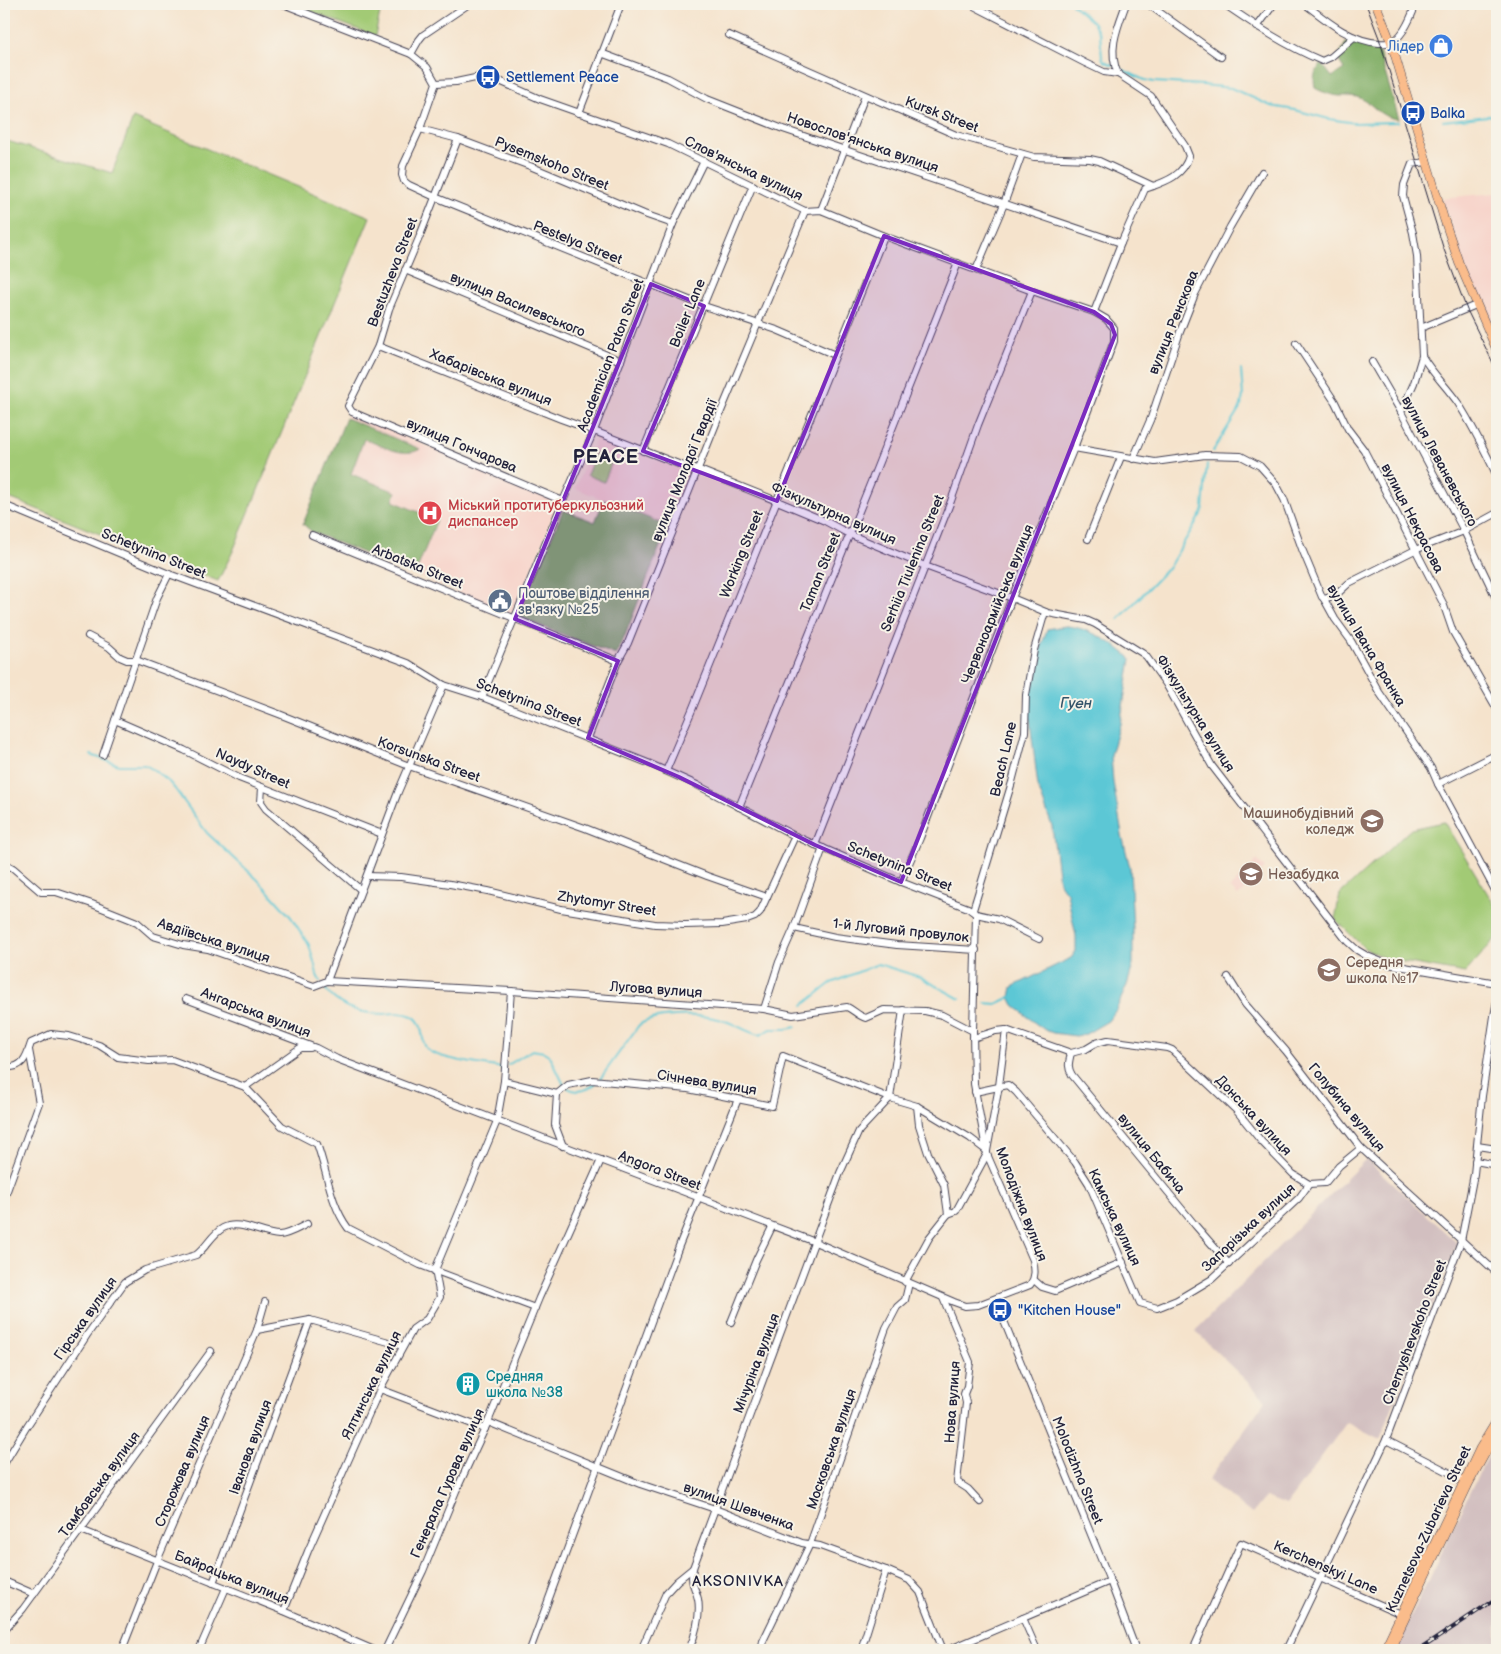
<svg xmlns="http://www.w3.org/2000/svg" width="1501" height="1654" font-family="'Balsamiq Sans',sans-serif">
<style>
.built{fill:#f7d1c8}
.industrial{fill:#d2bfc0}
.green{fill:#a2ca75;stroke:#627658}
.forest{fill:#81ae66;stroke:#526850}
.water{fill:#5cc7d5;stroke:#3f7488}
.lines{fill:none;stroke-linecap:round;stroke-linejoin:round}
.stream{stroke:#5cc7d5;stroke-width:2}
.minor-casing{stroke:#423f51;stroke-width:8}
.major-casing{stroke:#423f51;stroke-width:9}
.minor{stroke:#fff;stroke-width:6}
.major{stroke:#fabc8b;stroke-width:8}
.tram{stroke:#22223b;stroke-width:1}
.rail-casing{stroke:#22223b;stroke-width:4}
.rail{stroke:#f7f3e8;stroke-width:2;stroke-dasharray:5.5;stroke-linecap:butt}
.marked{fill:#7b2cbf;fill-opacity:0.2;stroke:#7b2cbf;stroke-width:4;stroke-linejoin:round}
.labels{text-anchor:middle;stroke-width:4;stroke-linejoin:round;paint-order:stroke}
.shop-label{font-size:14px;fill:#366cbe;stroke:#f7f3e8;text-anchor:end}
.transit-label{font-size:14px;fill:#164399;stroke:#f7f3e8;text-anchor:start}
.street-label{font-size:14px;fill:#22223b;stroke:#f7f3e8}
.health-label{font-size:14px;fill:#be3a42;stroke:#f7f3e8;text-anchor:start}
.service-label{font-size:14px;fill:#4e5e75;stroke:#f7f3e8;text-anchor:start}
.education-label{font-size:14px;fill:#785e54;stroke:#f7f3e8;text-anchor:start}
.culture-label{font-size:14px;fill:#0d838f;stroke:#f7f3e8;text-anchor:start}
.water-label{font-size:15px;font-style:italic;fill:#335469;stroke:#f7f3e8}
.neighbourhood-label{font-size:15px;letter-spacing:1px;fill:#22223b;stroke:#f7f3e8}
.district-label{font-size:19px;font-weight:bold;letter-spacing:1px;fill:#22223b;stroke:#f7f3e8}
</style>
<rect width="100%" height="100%" fill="#f7f3e8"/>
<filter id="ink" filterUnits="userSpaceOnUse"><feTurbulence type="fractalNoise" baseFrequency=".02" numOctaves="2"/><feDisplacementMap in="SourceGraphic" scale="10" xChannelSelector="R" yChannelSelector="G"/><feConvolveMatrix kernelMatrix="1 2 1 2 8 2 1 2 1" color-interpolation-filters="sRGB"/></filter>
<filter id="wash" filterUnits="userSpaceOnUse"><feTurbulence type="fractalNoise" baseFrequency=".0096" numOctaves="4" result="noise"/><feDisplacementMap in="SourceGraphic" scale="20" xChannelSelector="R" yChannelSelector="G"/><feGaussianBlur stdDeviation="1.12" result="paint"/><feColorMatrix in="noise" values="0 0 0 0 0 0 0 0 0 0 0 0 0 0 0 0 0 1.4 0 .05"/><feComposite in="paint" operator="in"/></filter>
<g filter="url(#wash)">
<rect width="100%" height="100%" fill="#f5e3cc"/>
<g class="built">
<polygon points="1497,193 1497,346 1465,268 1442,198"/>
<polygon points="349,413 558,502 513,616 415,574 303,524"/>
<polygon points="597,437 687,472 668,526 575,488"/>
<polygon points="1257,860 1265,868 1238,896 1230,888"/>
</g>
<g class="industrial">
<polygon points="1366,1159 1457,1243 1380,1439 1347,1422 1286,1505 1266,1497 1252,1514 1208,1480 1266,1400 1195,1331"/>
<polygon points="1497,1440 1497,1650 1395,1650 1473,1485"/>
</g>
<g class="green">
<polygon points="291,4 382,4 375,36"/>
<polygon points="133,118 370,217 233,551 218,581 4,496 4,140 112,173"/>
<polygon points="596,452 613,459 604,482 587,475"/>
<polygon points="1444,822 1497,909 1497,937 1465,973 1387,959 1364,948 1335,919 1340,894 1411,829"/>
</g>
<g class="forest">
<path d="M1347,41L1378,49L1399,119C1376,117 1375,103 1357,97C1352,96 1347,96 1341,96C1333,96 1322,92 1315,88C1313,77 1314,72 1322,64L1332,77L1344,69L1337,58Z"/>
<path d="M346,418L420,449C404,459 381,445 364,439L351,474L396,492L393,501L437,520L415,574L312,532L303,524Z"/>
<polygon points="604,500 668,526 624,638 616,655 518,617 563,510 595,522"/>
</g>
<path class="water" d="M1066,626C1088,627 1116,644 1131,659L1120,724L1111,755L1113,782L1122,835L1130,868L1133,930V965L1127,985L1116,1010L1108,1021L1086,1034L1076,1036L1053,1033L1045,1030L1035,1023L1014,1005L1010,997L1012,987L1071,958L1076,951V936L1067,893L1059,882L1052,826L1038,787L1028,704L1036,663L1047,629Z"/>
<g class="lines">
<g class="stream">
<polyline points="1072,4 1093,22 1100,34 1102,57 1104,61 1113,65"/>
<polyline points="1117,67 1144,80 1154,82 1203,85 1231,88 1271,106 1295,110 1329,119 1355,123 1398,122"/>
<polyline points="1443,121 1497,115"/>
<polyline points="1213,451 1241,406 1243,396 1241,370"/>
<polyline points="1119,619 1169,567 1201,514 1203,508 1207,464"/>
<polyline points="91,755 119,765 145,765 154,770 169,782 175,789 207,833 258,880 291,917 309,945 315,965 317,975 320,981"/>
<path d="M323,985C336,1008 360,1014 385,1014C394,1013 403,1012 412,1016C426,1023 419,1039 427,1049C434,1059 490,1066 504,1068"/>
<polyline points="985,1003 996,1004 1011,997"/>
<polyline points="803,1005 831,983 878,964 920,977 960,999"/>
<polyline points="508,1065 532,1050 544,1052 550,1056 564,1085"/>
<path d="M600,1079L639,1025C657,1012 707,1014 728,1022C739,1026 748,1033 760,1035L771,1029H787L796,1027"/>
<path d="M568,1088C577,1094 589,1090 597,1082"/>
</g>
</g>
</g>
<g filter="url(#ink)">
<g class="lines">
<defs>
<g id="minor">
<polyline points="283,4 411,54 427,67 436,83 420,129 403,166 402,175 404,181 409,185 435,197 704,306 777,330 835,355"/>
<path d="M970,4L1085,63L1104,72L1118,74L1151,96L1185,146L1189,156C1183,177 1164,182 1145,189L1121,243L1094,312"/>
<polyline points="1148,4 1221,57"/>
<path d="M1224,4C1256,26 1286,46 1322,61L1331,57L1354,37"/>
<path d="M1305,4C1327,21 1350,41 1379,43C1383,43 1388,44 1391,42C1403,38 1412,15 1416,4"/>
<polyline points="1257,27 1274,4"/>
<polyline points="729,35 956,135 1034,157 1090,159 1099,161 1153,186"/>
<polyline points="601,53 668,78 707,99 783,129 1121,243"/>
<polyline points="411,54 419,40 423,35 469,4"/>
<path d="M1118,74C1107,50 1118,26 1126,4"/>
<polyline points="436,83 456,82 480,77 495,79 540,99 668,144 805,211 821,210 884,236 1032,291 1094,312 1106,319 1114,328 1114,341 1074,448 1012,598 920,838 901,882"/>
<polyline points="579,113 621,4"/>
<polyline points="420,129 458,139 530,166 644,214 673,224"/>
<polyline points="458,139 419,238 389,309 378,346 348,406 352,412 563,501"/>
<path d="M1427,162L1412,164L1404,185L1403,196L1413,233L1417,256L1422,356C1432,373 1447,387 1458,403C1473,426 1485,451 1497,476"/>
<polyline points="821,210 865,96"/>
<polyline points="405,270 621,361"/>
<polyline points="976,270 1004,204 1022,154"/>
<polyline points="1421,328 1476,305"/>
<polyline points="1296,343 1335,402 1348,429 1364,450 1443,603 1453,632 1497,709"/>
<polyline points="378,346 561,419 594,431 681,465 697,469 777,501 825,521 849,534 925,566 1012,598 1048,613 1086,620 1095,624 1142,653 1146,656 1166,684 1212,766 1347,941 1357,950 1367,956 1387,964 1497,983"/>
<polyline points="1372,362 1401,412 1464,531 1497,600"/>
<polyline points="1401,412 1414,383 1422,356"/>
<polyline points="1074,448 1155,462 1205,455 1241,456 1260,466 1276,484 1284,499 1302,549 1322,597 1324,599 1335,619 1351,641 1379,692 1431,768 1438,784 1497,894"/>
<polyline points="643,451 753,185"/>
<polyline points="1133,459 1151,418 1180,332 1195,294 1230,227 1262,172"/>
<polyline points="4,505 169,574 408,663 444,685 482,697 648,763 697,785 795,836 901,882 968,908 976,914"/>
<polyline points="312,535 618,661"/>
<polyline points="1088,539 1121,457"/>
<polyline points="1324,599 1336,595 1349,583 1415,550 1464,531 1497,513"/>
<polyline points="88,636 109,647 120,657 127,660 136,660 279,714 409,766 585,828 707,876 767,897"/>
<polyline points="482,697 563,501 594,431 673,224 704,161"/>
<polyline points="115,720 184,750 239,778 382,834"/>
<polyline points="588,738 618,661 628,643 722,409 805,211"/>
<polyline points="103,755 157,598 169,574"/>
<polyline points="666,771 692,710 884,236"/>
<polyline points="1438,784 1497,754"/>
<polyline points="262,788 261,802 266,809 361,890"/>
<polyline points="739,807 877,467 958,263"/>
<polyline points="815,845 951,501 978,425 1032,291"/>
<polyline points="4,863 13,868 41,892 56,892 92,904 137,922 153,936 183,945 208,949 314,986 327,981 398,792 444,685"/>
<polyline points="367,876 401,877 450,884 488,891 561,909 655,924 685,925 722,924 747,920 755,917 760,912 795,836"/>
<polyline points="973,910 1012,782 1025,732 1026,695 1034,650 1045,612"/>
<polyline points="976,914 999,919 1039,939"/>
<polyline points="794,928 835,937 897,945 976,950"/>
<polyline points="1228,977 1245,1004 1286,1051 1361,1148 1497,1273"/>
<path d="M327,981L511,991L764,1009L793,1015L847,1007C854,1010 858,1016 866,1018L884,1010L925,1011L942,1015L973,1031"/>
<path d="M186,999L316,1048L337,1059L815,1242L954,1302L965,1306L978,1305L1030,1285C1036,1277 1035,1269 1033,1260L987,1154L974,1084L973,1031L976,914"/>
<polyline points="764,1009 779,962 794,928 823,848"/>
<polyline points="973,1038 996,1031 1006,1030 1071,1053"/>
<polyline points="1071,1053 1086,1049 1096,1043 1108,1040 1167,1048 1172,1050 1236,1110 1261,1141 1293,1174 1309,1184 1325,1183 1339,1166 1361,1148"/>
<path d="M1071,1053C1069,1062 1067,1067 1072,1075L1195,1225L1229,1264"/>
<path d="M4,1067C22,1069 26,1059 31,1043L51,1034L69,1036L99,1045L118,1057L149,1061L172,1060L245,1087L300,1048H310"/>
<polyline points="504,1081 557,1094"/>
<path d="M245,1087L282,1126L317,1144C327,1171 330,1204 348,1228L420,1265L535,1308"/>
<polyline points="975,1092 1008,1085 1016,1092 1075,1162 1089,1184 1140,1303 1157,1308 1177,1300 1212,1279 1299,1198 1309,1184"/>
<polyline points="890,1098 903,1010"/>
<polyline points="563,1146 555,1125 557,1094 568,1085 592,1080 688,1089 772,1106 783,1056 890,1098 917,1106 970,1138 987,1151 999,1086 1006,1030"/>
<polyline points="1477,1146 1497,1149"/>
<polyline points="1475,1161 1497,1165"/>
<polyline points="4,1199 39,1103 29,1050"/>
<polyline points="948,1214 956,1211 987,1154"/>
<polyline points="1034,1280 1042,1287 1055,1291 1123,1262"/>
<polyline points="905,1282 929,1238 948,1214 944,1185 928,1153 919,1125 917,1106"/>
<polyline points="943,1298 970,1362 967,1386 964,1394 966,1403 957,1482 968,1489 980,1502"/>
<polyline points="995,1299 1110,1581 1136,1650"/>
<polyline points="731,1322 756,1260 772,1227"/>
<polyline points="257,1330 310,1320 403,1346"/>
<polyline points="380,1389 485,1429"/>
<polyline points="488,1422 640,1484 715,1509 802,1543 820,1546 886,1570 909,1580 920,1592 943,1650"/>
<polyline points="1386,1440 1464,1480"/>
<path d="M4,1464L27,1426L87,1335L125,1282L145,1270L196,1255C206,1248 212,1234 223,1228C239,1219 260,1234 279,1235C287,1235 299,1228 307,1224"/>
<polyline points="81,1530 284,1611 374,1650"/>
<polyline points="4,1581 34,1594"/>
<polyline points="213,1583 310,1320"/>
<polyline points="284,1611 308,1551 380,1389 413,1329 427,1319 440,1297 435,1270 497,1121 504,1081 511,991"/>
<polyline points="1023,1618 1037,1650"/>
<polyline points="4,1630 23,1609 211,1351"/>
<polyline points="122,1650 157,1561 257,1330 265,1302"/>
<polyline points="199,1650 226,1588"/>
<polyline points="385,1650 423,1571 456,1491 488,1422 539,1298 601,1160"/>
<polyline points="530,1650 679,1246 738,1099"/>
<polyline points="641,1650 666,1593 677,1581 693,1568"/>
<path d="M689,1650C695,1636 701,1615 698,1599C695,1586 690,1585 693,1568L840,1173L859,1131L890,1098"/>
<polyline points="761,1650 763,1641 810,1544 886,1328 897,1307 905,1300 909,1283"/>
<polyline points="861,1650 886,1570"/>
<polyline points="948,1650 1110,1581"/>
<polyline points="1193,1650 1241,1543 1401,1614"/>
<polyline points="1286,1650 1386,1440 1461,1241 1474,1174 1482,1096 1494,1016 1497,1001"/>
</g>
<g id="major">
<polyline points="1376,4 1391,42 1444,219 1459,263 1497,351"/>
<polyline points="1384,1650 1480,1448 1497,1420"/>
<polyline points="1390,1650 1469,1483 1497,1432"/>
</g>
</defs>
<use href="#minor" class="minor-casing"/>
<use href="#major" class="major-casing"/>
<use href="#minor" class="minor"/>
<use href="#major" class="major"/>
<polyline class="tram" points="1366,4 1379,38 1443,247 1467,310 1497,371"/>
<defs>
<polyline id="rail" points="1419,1650 1497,1598"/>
</defs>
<use href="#rail" class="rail-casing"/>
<use href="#rail" class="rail"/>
</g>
</g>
<path class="marked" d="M884,236L1094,312L1111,324L1115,335L901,882L815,845L679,777L588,738L618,661L515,619L651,284L704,306L643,451L777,501Z"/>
<defs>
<symbol id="shop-disc" viewBox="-11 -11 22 22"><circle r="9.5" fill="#3f7fe0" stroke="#f7f3e8"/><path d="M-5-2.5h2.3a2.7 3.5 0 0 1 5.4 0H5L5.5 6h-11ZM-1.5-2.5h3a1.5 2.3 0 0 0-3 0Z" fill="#fff"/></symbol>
<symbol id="bus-disc" viewBox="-11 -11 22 22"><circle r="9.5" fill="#1a4fb4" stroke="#f7f3e8"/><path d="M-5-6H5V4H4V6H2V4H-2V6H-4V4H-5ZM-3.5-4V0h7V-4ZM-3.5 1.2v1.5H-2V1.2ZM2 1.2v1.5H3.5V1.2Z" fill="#fff"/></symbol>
<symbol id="hospital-disc" viewBox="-11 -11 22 22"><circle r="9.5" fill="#e0444e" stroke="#f7f3e8"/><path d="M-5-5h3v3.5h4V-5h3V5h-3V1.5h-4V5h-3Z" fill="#fff"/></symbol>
<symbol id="civic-disc" viewBox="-11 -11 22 22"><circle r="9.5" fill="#5c6f8a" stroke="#f7f3e8"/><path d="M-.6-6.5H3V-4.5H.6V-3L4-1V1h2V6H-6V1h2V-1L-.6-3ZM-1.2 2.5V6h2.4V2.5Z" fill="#fff"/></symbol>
<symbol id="university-disc" viewBox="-11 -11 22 22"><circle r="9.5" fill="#8d6e63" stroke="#f7f3e8"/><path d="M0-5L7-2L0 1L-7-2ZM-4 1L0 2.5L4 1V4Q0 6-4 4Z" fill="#fff"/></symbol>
<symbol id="school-disc" viewBox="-11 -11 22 22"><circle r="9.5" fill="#8d6e63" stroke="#f7f3e8"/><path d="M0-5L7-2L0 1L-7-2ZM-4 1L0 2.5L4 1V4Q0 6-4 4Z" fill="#fff"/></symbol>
<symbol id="building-disc" viewBox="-11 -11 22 22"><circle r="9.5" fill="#0f9aa8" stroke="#f7f3e8"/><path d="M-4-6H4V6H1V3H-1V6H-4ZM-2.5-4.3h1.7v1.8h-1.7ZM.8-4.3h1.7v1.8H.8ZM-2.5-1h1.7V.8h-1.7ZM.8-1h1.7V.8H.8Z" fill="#fff"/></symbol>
</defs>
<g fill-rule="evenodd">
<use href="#shop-disc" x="1427" y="32" width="28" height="28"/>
<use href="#bus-disc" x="474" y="63" width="28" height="28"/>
<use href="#bus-disc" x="1399" y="99" width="28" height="28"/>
<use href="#hospital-disc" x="416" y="499" width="28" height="28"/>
<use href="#civic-disc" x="486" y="587" width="28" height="28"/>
<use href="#university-disc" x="1358" y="807" width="28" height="28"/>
<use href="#school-disc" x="1237" y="860" width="28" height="28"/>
<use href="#school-disc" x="1315" y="956" width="28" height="28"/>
<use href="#bus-disc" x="986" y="1296" width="28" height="28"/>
<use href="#building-disc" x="454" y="1370" width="28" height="28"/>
</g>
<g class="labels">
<g class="shop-label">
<text x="1424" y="51">Лідер</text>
</g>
<g class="transit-label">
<text x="506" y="82">Settlement Peace</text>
<text x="1430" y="118">Balka</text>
<text x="1018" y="1315">"Kitchen House"</text>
</g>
<g class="street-label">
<text transform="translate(942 114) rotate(21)" y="5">Kursk Street</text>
<text transform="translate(863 142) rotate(19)" y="5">Новослов'янська вулиця</text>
<text transform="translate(552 163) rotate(22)" y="5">Pysemskoho Street</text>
<text transform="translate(744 168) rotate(26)" y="5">Слов'янська вулиця</text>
<text transform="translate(578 242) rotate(22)" y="5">Pestelya Street</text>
<text transform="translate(392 272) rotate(-69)" y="5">Bestuzheva Street</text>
<text transform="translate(518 304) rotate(23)" y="5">вулиця Василевського</text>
<text transform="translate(687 313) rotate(-68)" y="5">Boiler Lane</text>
<text transform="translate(1173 322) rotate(-68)" y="5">вулиця Ренскова</text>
<text transform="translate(610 355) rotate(-69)" y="5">Academician Paton Street</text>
<text transform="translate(491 377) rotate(22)" y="5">Хабарівська вулиця</text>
<text transform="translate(462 445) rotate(23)" y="5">вулиця Гончарова</text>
<text transform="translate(1440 461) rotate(62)" y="5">вулиця Леваневського</text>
<text transform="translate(684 470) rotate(-68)" y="5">вулиця Молодої Гвардії</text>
<text transform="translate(834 513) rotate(24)" y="5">Фізкультурна вулиця</text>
<text transform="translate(1413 518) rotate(63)" y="5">вулиця Некрасова</text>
<text transform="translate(154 553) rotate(22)" y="5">Schetynina Street</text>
<text transform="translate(741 554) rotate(-68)" y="5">Working Street</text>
<text transform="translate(912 563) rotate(-68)" y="5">Serhiia Tiulenina Street</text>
<text transform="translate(418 566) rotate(22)" y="5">Arbatska Street</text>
<text transform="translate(820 572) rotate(-68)" y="5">Taman Street</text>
<text transform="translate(997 604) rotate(-68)" y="5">Червоноармійська вулиця</text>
<text transform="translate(1367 645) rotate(59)" y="5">вулиця Івана Франка</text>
<text transform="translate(529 702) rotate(21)" y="5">Schetynina Street</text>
<text transform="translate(1196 713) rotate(58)" y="5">Фізкультурна вулиця</text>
<text transform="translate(429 759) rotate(20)" y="5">Korsunska Street</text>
<text transform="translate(1003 759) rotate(-77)" y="5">Beach Lane</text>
<text transform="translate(253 768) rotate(24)" y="5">Naydy Street</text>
<text transform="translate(900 866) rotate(22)" y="5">Schetynina Street</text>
<text transform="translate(607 903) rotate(9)" y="5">Zhytomyr Street</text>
<text transform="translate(901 930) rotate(6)" y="5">1-й Луговий провулок</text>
<text transform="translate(214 940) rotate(18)" y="5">Авдіївська вулиця</text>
<text transform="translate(656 989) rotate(4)" y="5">Лугова вулиця</text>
<text transform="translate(256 1012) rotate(21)" y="5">Ангарська вулиця</text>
<text transform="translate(707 1082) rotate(9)" y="5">Січнева вулиця</text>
<text transform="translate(1347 1107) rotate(50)" y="5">Голубина вулиця</text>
<text transform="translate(1254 1115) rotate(47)" y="5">Донська вулиця</text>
<text transform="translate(1152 1153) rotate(51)" y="5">вулиця Бабича</text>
<text transform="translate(660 1170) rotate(21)" y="5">Angora Street</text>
<text transform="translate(1022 1204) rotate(69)" y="5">Молодіжна вулиця</text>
<text transform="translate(1115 1217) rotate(65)" y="5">Камська вулиця</text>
<text transform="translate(1248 1227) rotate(-43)" y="5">Запорізька вулиця</text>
<text transform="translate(85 1318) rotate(-55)" y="5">Гірська вулиця</text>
<text transform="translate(1414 1332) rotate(-69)" y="5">Chernyshevskoho Street</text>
<text transform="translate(756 1363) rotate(-69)" y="5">Мічуріна вулиця</text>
<text transform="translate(371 1385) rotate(-64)" y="5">Ялтинська вулиця</text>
<text transform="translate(952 1402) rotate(-86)" y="5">Нова вулиця</text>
<text transform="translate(250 1447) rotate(-70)" y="5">Іванова вулиця</text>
<text transform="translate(831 1449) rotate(-71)" y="5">Московська вулиця</text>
<text transform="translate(1078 1470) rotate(68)" y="5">Molodizhna Street</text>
<text transform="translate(182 1471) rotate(-67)" y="5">Сторожова вулиця</text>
<text transform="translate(447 1483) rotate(-66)" y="5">Генерала Гурова вулиця</text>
<text transform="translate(99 1484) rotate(-54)" y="5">Тамбовська вулиця</text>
<text transform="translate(739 1506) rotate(20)" y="5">вулиця Шевченка</text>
<text transform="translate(1428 1529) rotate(-65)" y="5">Kuznetsova-Zubarieva Street</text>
<text transform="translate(1326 1567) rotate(24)" y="5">Kerchenskyi Lane</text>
<text transform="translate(232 1577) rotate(22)" y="5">Байрацька вулиця</text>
</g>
<g class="health-label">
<text x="448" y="510">Міський протитуберкульозний<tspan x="448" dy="16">диспансер</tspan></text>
</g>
<g class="service-label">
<text x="518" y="598">Поштове відділення<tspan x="518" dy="16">зв'язку №25</tspan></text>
</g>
<g class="education-label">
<text x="1354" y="818" text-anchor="end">Машинобудівний<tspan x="1354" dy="16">коледж</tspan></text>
<text x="1268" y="879">Незабудка</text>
<text x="1346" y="967">Середня<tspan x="1346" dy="16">школа №17</tspan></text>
</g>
<g class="culture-label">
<text x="486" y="1381">Средняя<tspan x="486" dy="16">школа №38</tspan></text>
</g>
<g class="water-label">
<text x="1076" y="708">Гуен</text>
</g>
<g class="neighbourhood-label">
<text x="738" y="1586">AKSONІVKA</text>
</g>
<g class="district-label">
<text x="606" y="463">PEACE</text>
</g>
</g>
<rect width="1501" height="1654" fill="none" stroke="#f7f3e8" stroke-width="20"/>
</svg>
